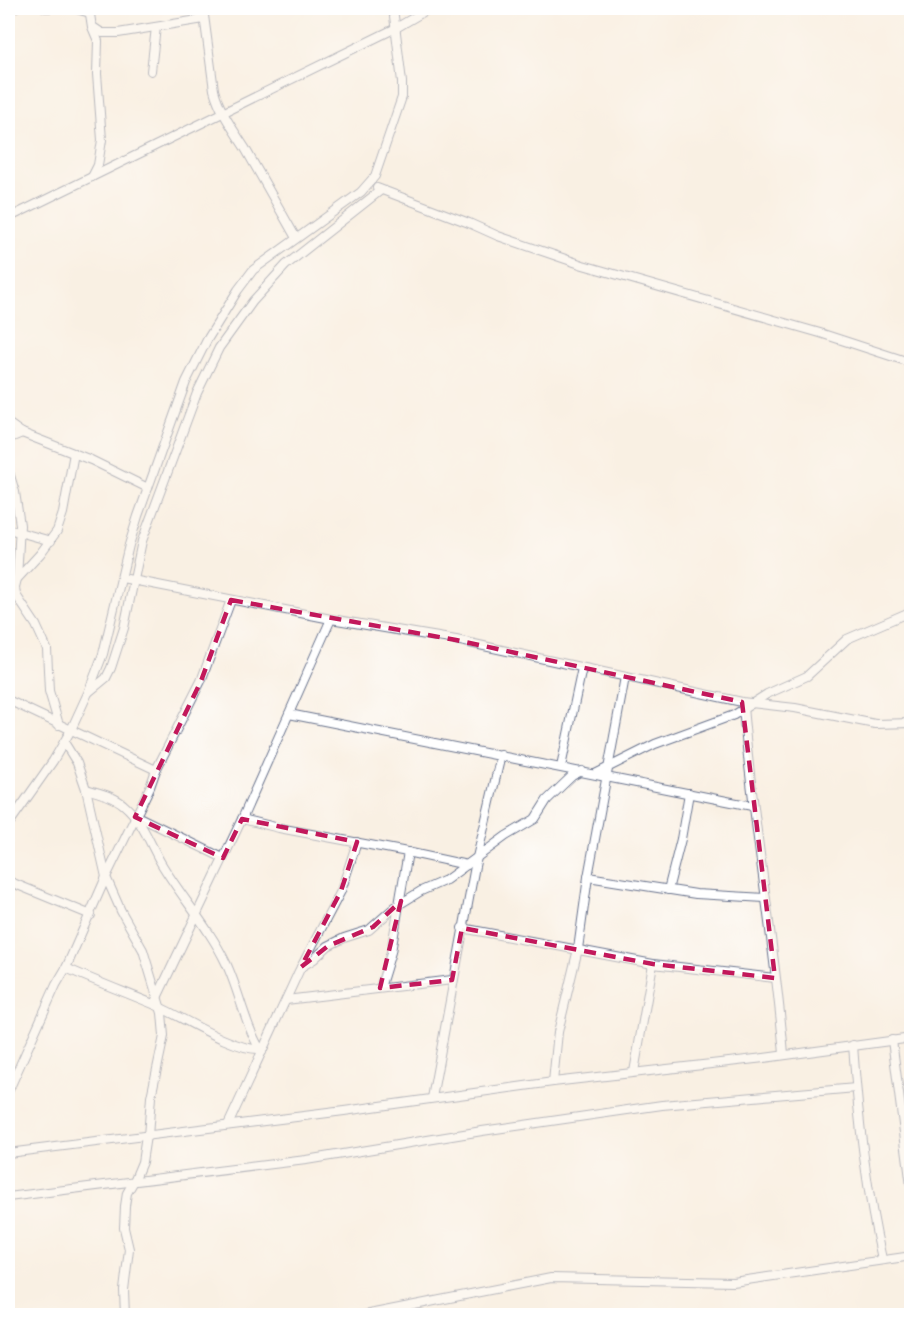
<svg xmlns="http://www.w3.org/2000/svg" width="919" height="1323" font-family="Pangolin,sans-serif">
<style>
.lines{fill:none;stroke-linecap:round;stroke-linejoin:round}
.minor-casing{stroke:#69738d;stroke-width:10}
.minor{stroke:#fff;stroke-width:8}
.marked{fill:none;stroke:#c2185b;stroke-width:4.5;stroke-dasharray:12 8;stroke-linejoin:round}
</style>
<rect width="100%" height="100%" fill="#fff"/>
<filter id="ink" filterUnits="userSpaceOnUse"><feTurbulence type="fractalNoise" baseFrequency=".0167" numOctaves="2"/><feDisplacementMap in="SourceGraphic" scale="12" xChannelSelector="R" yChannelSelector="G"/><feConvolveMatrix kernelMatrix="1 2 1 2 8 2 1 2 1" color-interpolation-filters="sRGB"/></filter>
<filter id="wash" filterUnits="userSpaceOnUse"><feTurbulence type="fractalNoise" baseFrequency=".008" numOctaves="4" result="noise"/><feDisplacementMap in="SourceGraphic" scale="24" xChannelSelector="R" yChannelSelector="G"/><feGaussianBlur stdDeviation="1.35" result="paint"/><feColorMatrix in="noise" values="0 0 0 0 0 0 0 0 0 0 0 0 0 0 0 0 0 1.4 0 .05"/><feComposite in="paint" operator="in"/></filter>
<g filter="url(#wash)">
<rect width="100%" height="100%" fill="#f9f0e3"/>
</g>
<g filter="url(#ink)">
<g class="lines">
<defs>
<g id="minor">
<polyline points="45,8 70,8"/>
<polyline points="73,8 90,13"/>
<polyline points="89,8 92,27 98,41 97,74 102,140 98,165 92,177"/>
<path d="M203,8L214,90C220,112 233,129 245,148C262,178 279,208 296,238"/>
<polyline points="8,10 15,8"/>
<polyline points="93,27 102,33 118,33 204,19"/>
<polyline points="151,71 156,27"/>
<polyline points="377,188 469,223 498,236 583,265 820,333 912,363"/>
<polyline points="8,218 396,28 430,8"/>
<polyline points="8,423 22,433 91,460 148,488"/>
<polyline points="8,439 22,433"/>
<polyline points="8,469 15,492 20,525 17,579 8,588"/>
<polyline points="8,529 51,541"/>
<polyline points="122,578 331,619 456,640 742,702 795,708 875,724 912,723"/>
<polyline points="89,692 106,678 111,668 124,628 142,541 197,393 219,348 253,301 286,265 381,190"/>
<polyline points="8,700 156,770"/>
<path d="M743,707C753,823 774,938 784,1054"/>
<polyline points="289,714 752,806"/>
<polyline points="59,725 49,691 47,649 36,625 16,595 15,587 17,579 40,554 57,531 63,513 74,453"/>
<polyline points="64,742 77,763 86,789 106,877 121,911 143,950 162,1013 164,1036 151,1097 148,1136"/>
<polyline points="561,767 582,668"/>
<polyline points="595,774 655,744 734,715 767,694 807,676 847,639 912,611"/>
<path d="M86,789C99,793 114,796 124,805C142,820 150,844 161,863C181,897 209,927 226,963C239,990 246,1029 262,1052"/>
<polyline points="135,817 141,818 223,858"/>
<polyline points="242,819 279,828 402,851 467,865"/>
<polyline points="8,825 53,761 71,730 88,693 103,654 129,545 138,516 186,382 207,340 238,290 253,270 361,192 375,176 402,97 402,82 393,8"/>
<polyline points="588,877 696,894 765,898"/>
<polyline points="8,881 91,915"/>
<polyline points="668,890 681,839 689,793"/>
<polyline points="462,928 653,964 775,978"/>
<polyline points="301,967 314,959 328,946 344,938 369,930 395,907 421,891 446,880 506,836 535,819 547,800 572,776 582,771"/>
<path d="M66,968C95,981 124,992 153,1004C179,1015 234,1051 260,1049"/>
<polyline points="380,988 391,952 408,852"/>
<polyline points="286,1000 452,980"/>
<polyline points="154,1004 242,819 331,619"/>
<polyline points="892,1040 912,1194"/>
<path d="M853,1045C858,1118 866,1189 882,1259"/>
<polyline points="634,1072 653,964"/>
<polyline points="553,1082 558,1032 578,949 588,877 625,677"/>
<polyline points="8,1092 56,985 66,968 106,877 150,787 156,770 201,681 231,600"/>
<polyline points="432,1098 475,866 501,755"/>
<polyline points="228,1125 299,971 341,891 357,842"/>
<polyline points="8,1153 344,1111 553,1082 764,1058 912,1038"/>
<polyline points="8,1197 306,1160 482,1131 662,1105 856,1088"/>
<polyline points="125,1316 124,1290 129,1249 124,1228 125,1206 127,1193 134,1181 142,1162 146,1136"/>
<polyline points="359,1316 551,1278 733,1282 912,1256"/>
</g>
</defs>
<use href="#minor" class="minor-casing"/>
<use href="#minor" class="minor"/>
</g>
</g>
<path d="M0 0H919V1323H0ZM231,600L456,640L742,702L775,978L653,964L462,928L452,980L380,988L401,901L373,927L328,946L301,967L341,891L357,842L242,819L223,858L135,817L201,681Z" fill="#f9f0e3" fill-opacity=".55" fill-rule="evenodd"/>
<path class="marked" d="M231,600L456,640L742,702L775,978L653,964L462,928L452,980L380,988L401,901L373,927L328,946L301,967L341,891L357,842L242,819L223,858L135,817L201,681Z"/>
<rect width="919" height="1323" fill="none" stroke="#fff" stroke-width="30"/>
</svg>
